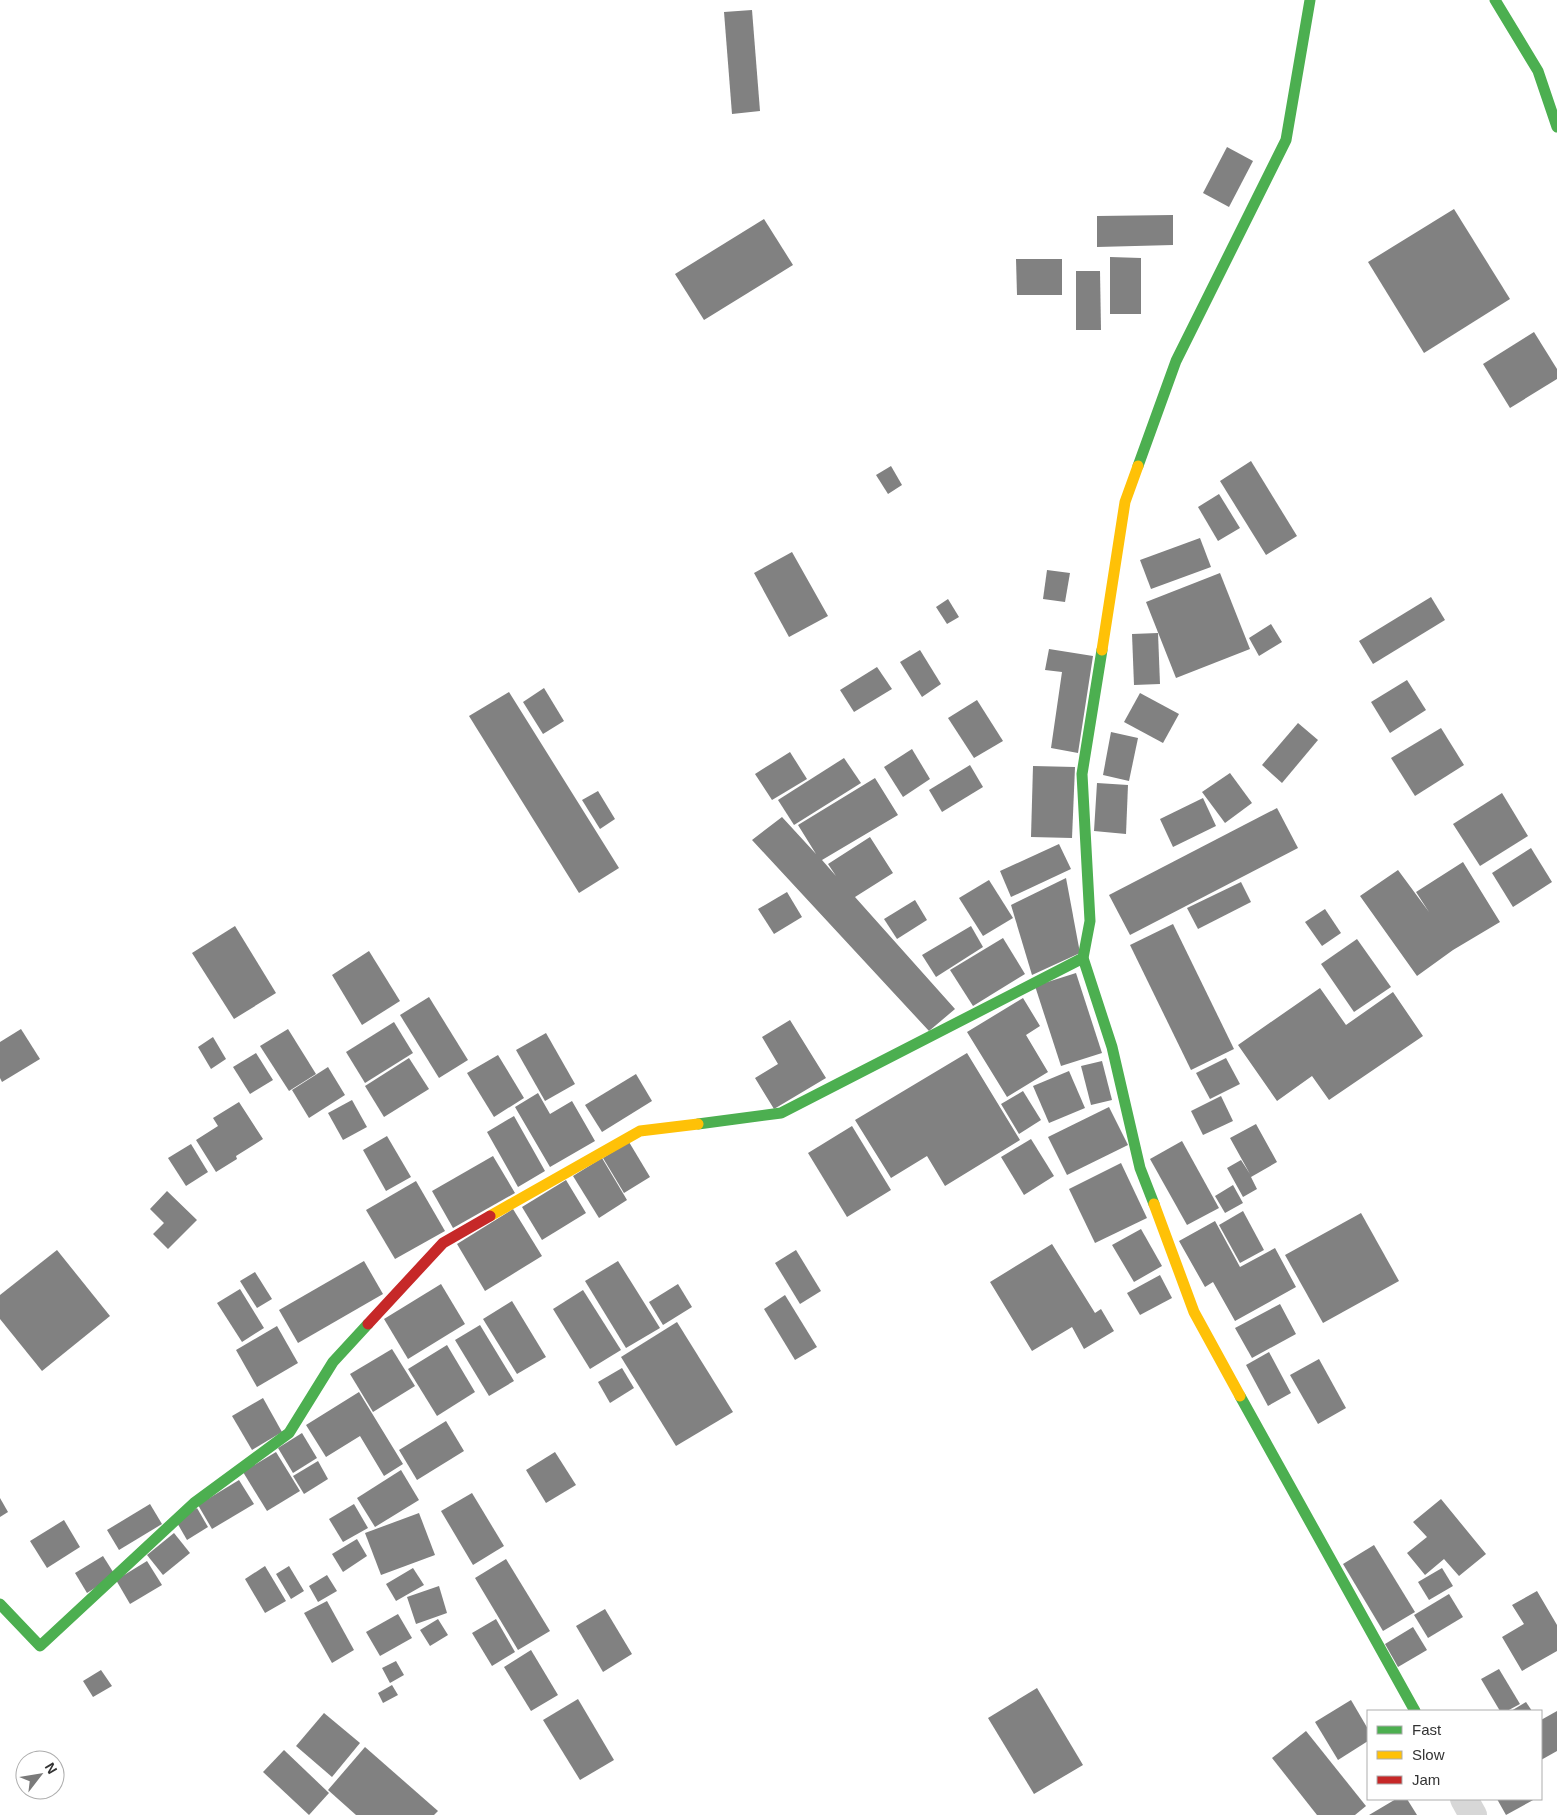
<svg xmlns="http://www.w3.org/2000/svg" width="1557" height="1815" font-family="Arial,sans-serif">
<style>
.building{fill:#818181}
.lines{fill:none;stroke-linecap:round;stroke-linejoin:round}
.street{stroke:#d7d7d7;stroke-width:28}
.fast{stroke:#4caf50;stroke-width:11}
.slow{stroke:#ffc107;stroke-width:11}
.jam{stroke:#c62828;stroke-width:11}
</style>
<rect width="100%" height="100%" fill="#fff"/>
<g class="building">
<polygon points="752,10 760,111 732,114 724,12"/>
<polygon points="1227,147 1253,161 1229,207 1203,193"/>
<polygon points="1454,209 1510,299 1424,353 1368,262"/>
<polygon points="1173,215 1173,245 1097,247 1097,216"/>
<polygon points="764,219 793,265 704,320 675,274"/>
<polygon points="1110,257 1141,258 1141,314 1110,314"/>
<polygon points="1016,259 1062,259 1062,295 1017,295"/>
<polygon points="1076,271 1100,271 1101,330 1076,330"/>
<polygon points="1534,332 1557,369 1557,379 1510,408 1483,364"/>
<polygon points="1251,461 1297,536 1266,555 1220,481"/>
<polygon points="891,466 902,485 888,494 876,475"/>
<polygon points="1219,494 1240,528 1218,541 1198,507"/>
<polygon points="1200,538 1211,567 1151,589 1140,560"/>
<polygon points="792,552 828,616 789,637 754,573"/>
<polygon points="1047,570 1070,573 1065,602 1043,599"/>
<polygon points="1220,573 1250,649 1176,678 1146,602"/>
<polygon points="1431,597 1445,620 1373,664 1359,641"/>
<polygon points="948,599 959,617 947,624 936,607"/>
<polygon points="1271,624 1282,642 1259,656 1249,638"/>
<polygon points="1158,633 1160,684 1134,685 1132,634"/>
<polygon points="1049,649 1093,656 1078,753 1051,748 1062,672 1045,670"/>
<polygon points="920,650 941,684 922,697 900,662"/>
<polygon points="877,667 892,689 854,712 840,690"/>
<polygon points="1407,680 1426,710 1390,733 1371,702"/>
<polygon points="544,688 564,721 543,734 523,702"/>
<polygon points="509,692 619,868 579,893 469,716"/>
<polygon points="1140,693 1179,714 1163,743 1124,722"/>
<polygon points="977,700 1003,741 974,758 948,718"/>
<polygon points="1298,723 1318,740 1282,783 1262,765"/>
<polygon points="1441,728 1464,765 1415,796 1391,758"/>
<polygon points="1111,732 1138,738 1129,781 1103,775"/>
<polygon points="912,749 930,779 903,797 884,767"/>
<polygon points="790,752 807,779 772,800 755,774"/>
<polygon points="844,758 861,783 794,825 778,800"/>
<polygon points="970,765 983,787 942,812 929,790"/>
<polygon points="1033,766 1075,767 1072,838 1031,837"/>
<polygon points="1230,773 1252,803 1225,823 1202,792"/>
<polygon points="875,778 898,815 822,860 836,876 828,864 870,837 893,873 855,897 955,1009 929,1031 752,840 782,817 816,854 798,825"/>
<polygon points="1097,783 1128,785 1126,834 1094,831"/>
<polygon points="598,791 615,819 600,829 582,800"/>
<polygon points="1502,793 1528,836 1480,866 1453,824"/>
<polygon points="1203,798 1216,826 1173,847 1160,819"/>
<polygon points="1277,808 1298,848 1130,935 1109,895"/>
<polygon points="1059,844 1071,869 1011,897 1000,871"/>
<polygon points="1531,848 1552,882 1513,907 1492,873"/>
<polygon points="1463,862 1500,922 1453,950 1417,976 1360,896 1398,870 1429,912 1416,892"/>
<polygon points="1066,878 1080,953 1032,975 1011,905"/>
<polygon points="989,880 1013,918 983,936 959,898"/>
<polygon points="1241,882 1251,902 1198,929 1187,908"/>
<polygon points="787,892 802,917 774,934 758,909"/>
<polygon points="915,900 927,920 897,939 884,919"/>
<polygon points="1325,909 1341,933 1322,946 1305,922"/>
<polygon points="1173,924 1234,1049 1191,1070 1130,945"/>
<polygon points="235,926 276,993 234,1019 192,953"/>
<polygon points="971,926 983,947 936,977 922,955"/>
<polygon points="1003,938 1025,974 973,1006 950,970"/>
<polygon points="1357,939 1391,987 1354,1012 1321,964"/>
<polygon points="369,951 400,1001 362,1025 332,975"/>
<polygon points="1076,973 1102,1053 1061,1066 1035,986"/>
<polygon points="1320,988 1346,1025 1393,992 1423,1036 1329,1100 1312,1076 1277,1101 1238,1045"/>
<polygon points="429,997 468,1060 439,1078 400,1015"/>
<polygon points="1023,998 1040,1026 1026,1035 1048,1072 1007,1097 967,1032"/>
<polygon points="790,1020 826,1078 774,1109 755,1078 778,1064 762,1037"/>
<polygon points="394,1022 413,1053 365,1083 346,1052"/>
<polygon points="21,1029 40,1059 2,1082 0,1078 0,1042"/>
<polygon points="288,1029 316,1074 289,1091 260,1046"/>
<polygon points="546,1033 575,1084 545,1101 516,1050"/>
<polygon points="213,1037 226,1059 211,1069 198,1047"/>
<polygon points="256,1053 273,1080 250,1094 233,1067"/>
<polygon points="967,1053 1020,1140 945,1186 927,1156 891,1178 855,1120"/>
<polygon points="498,1055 524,1098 494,1117 467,1073"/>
<polygon points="409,1058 429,1089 384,1117 365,1086"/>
<polygon points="1226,1058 1240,1084 1210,1099 1196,1073"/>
<polygon points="1102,1061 1112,1100 1091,1105 1081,1066"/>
<polygon points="328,1067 345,1095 309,1118 292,1090"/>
<polygon points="1069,1071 1085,1108 1049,1123 1033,1086"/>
<polygon points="636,1074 652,1101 602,1132 585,1105"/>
<polygon points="1023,1091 1041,1120 1019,1134 1001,1104"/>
<polygon points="538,1093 550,1114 572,1101 595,1141 550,1167 515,1107"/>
<polygon points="1221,1096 1233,1121 1203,1135 1191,1111"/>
<polygon points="352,1100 367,1127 343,1140 328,1113"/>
<polygon points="239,1102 263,1139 236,1156 237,1159 216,1172 196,1140 218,1126 213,1118"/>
<polygon points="1109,1107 1128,1145 1067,1175 1048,1137"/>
<polygon points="514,1116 545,1171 518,1187 487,1132"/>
<polygon points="1256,1124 1277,1162 1251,1177 1257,1189 1243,1197 1227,1168 1241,1160 1250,1174 1230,1138"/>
<polygon points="852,1126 891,1190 847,1217 808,1153"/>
<polygon points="387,1136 411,1177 386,1191 363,1150"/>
<polygon points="1031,1139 1054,1176 1024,1195 1001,1157"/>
<polygon points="1182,1141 1219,1208 1187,1225 1150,1159"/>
<polygon points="629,1142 650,1177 624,1193 603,1158"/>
<polygon points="191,1144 208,1172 186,1186 168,1158"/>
<polygon points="493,1156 515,1193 453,1228 432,1191"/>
<polygon points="602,1158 627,1200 599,1218 573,1176"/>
<polygon points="1121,1163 1147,1218 1095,1243 1069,1189"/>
<polygon points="566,1180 586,1213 542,1240 522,1207"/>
<polygon points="416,1181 445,1231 395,1259 366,1210"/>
<polygon points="1233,1185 1243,1203 1225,1213 1215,1196"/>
<polygon points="167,1191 197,1220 168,1249 153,1234 164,1223 150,1209"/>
<polygon points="513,1209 542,1256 485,1291 457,1244"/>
<polygon points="1243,1211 1264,1250 1240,1263 1219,1225"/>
<polygon points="1361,1213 1399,1281 1323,1323 1285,1255"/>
<polygon points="1215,1221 1240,1267 1275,1248 1296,1287 1235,1321 1213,1282 1205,1287 1179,1241"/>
<polygon points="1141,1229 1162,1266 1134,1282 1112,1245"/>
<polygon points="1052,1244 1095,1313 1101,1309 1114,1331 1084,1349 1072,1327 1032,1351 990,1282"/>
<polygon points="57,1250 110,1316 42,1371 0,1319 0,1295"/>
<polygon points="796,1250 821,1291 800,1304 775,1263"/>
<polygon points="364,1261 383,1294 298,1343 279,1310"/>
<polygon points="618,1261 660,1328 626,1348 585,1281"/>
<polygon points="255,1272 272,1299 257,1308 240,1281"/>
<polygon points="1160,1275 1172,1298 1140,1315 1127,1293"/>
<polygon points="441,1284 465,1324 408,1359 384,1319"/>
<polygon points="678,1284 692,1307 663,1325 649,1302"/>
<polygon points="240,1289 264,1328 242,1342 217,1303"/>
<polygon points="583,1290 621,1350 590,1369 553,1309"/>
<polygon points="785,1295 817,1347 795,1360 764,1309"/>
<polygon points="512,1301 546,1357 517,1374 483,1319"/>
<polygon points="1280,1304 1296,1334 1252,1358 1235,1328"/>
<polygon points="677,1322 733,1412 676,1446 621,1357"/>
<polygon points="480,1325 514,1381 489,1396 455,1340"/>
<polygon points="277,1326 298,1363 257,1387 236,1350"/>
<polygon points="447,1345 475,1392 437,1416 408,1369"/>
<polygon points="392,1349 415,1386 373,1412 350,1374"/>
<polygon points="1269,1352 1291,1393 1268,1406 1246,1365"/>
<polygon points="1319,1359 1346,1408 1318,1424 1290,1375"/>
<polygon points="622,1368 634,1388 610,1403 598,1382"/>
<polygon points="359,1392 403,1464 384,1476 360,1436 326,1457 306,1425"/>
<polygon points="263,1398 282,1432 252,1450 232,1416"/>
<polygon points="446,1421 464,1451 417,1480 399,1450"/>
<polygon points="302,1433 317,1458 293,1473 278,1448"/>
<polygon points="276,1452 300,1491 267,1511 243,1472"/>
<polygon points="555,1452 576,1485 546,1503 526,1470"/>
<polygon points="318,1461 328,1479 304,1494 293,1476"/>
<polygon points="401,1470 419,1500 375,1527 357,1498"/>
<polygon points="239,1480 254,1504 212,1529 198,1505"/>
<polygon points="472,1493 504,1546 473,1565 441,1511"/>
<polygon points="0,1498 8,1512 0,1517"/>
<polygon points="1441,1499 1486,1554 1459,1576 1444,1559 1425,1575 1407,1553 1427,1537 1413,1522"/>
<polygon points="150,1504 162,1524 119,1550 107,1530"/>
<polygon points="354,1504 368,1528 343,1542 329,1519"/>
<polygon points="197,1508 208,1527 187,1540 176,1521"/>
<polygon points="419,1513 435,1555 381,1575 365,1533"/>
<polygon points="64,1520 80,1547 47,1568 30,1541"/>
<polygon points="174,1533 190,1553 163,1575 147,1555"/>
<polygon points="357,1539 367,1556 343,1572 332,1554"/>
<polygon points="1374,1545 1415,1612 1383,1631 1343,1564"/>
<polygon points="103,1556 115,1575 87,1593 75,1573"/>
<polygon points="506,1559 550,1631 518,1650 475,1578"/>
<polygon points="147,1561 162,1585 130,1604 116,1580"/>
<polygon points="265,1566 286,1601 265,1613 245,1579"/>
<polygon points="289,1566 304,1591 291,1599 276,1574"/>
<polygon points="413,1568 424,1585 396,1601 386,1584"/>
<polygon points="1442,1568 1453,1586 1429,1600 1418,1582"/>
<polygon points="327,1575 337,1591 318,1602 309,1586"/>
<polygon points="439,1586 447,1613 416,1624 407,1597"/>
<polygon points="1537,1591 1557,1625 1557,1651 1522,1671 1502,1637 1524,1624 1512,1605"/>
<polygon points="1449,1594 1463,1617 1428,1638 1414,1615"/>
<polygon points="327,1601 354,1650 332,1663 304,1613"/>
<polygon points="605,1609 632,1654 603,1672 576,1626"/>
<polygon points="398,1614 412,1638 380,1656 366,1632"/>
<polygon points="438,1619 448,1635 430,1646 420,1630"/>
<polygon points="496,1619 515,1652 492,1666 472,1633"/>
<polygon points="1413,1627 1427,1650 1398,1667 1385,1644"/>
<polygon points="531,1650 558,1695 531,1711 504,1667"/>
<polygon points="396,1661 404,1675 390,1683 382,1668"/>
<polygon points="1499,1669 1520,1704 1507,1711 1500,1711 1481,1679"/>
<polygon points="101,1670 112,1686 93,1697 83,1681"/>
<polygon points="392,1685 398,1695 383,1703 378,1693"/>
<polygon points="1037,1688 1083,1765 1034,1794 988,1718"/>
<polygon points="578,1699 614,1760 580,1780 543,1720"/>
<polygon points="1351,1700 1368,1729 1368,1741 1338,1760 1315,1722"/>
<polygon points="1526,1702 1532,1711 1511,1711"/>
<polygon points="1557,1711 1557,1751 1541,1760 1541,1720"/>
<polygon points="324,1713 360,1743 332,1777 296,1746"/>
<polygon points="1306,1731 1366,1806 1355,1815 1317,1815 1272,1758"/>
<polygon points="365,1747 438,1811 434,1815 356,1815 328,1790"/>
<polygon points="284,1750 329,1793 309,1815 263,1772"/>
<polygon points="1396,1799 1407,1799 1417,1815 1369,1815"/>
<polygon points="1497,1799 1535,1799 1506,1815"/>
</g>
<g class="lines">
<polyline class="street" points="1464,1799 1473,1815"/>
<g class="fast">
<polyline points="1495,0 1538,71 1557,127"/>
<polyline points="1138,466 1176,361 1286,140 1310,0"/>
<polyline points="1102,650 1082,774 1090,921 1083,958 1112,1047 1140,1168 1154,1204"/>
<polyline points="698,1124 781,1113 1083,958"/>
<polyline points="1240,1396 1415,1711"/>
<polyline points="0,1604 40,1646 194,1503 289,1433 333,1362 368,1324"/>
</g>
<g class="slow">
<polyline points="1102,650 1125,502 1138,466"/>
<polyline points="1154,1204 1194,1312 1240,1396"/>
<polyline points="490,1216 640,1131 698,1124"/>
</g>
<polyline class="jam" points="368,1324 443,1243 490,1216"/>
</g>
<rect x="1367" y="1710" width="175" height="90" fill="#ffffff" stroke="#adadad"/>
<rect x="1377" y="1726" width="25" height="8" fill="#4caf50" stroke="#adadad"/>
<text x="1412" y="1735" font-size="15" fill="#333333">Fast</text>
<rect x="1377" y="1751" width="25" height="8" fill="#ffc107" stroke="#adadad"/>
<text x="1412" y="1760" font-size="15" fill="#333333">Slow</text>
<rect x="1377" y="1776" width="25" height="8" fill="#c62828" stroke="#adadad"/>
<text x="1412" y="1785" font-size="15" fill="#333333">Jam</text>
<g transform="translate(40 1775) rotate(59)"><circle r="24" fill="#ffffff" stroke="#adadad"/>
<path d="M0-4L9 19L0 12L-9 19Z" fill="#7a7a7a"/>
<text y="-8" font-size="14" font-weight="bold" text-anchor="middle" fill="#333333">N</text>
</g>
</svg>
